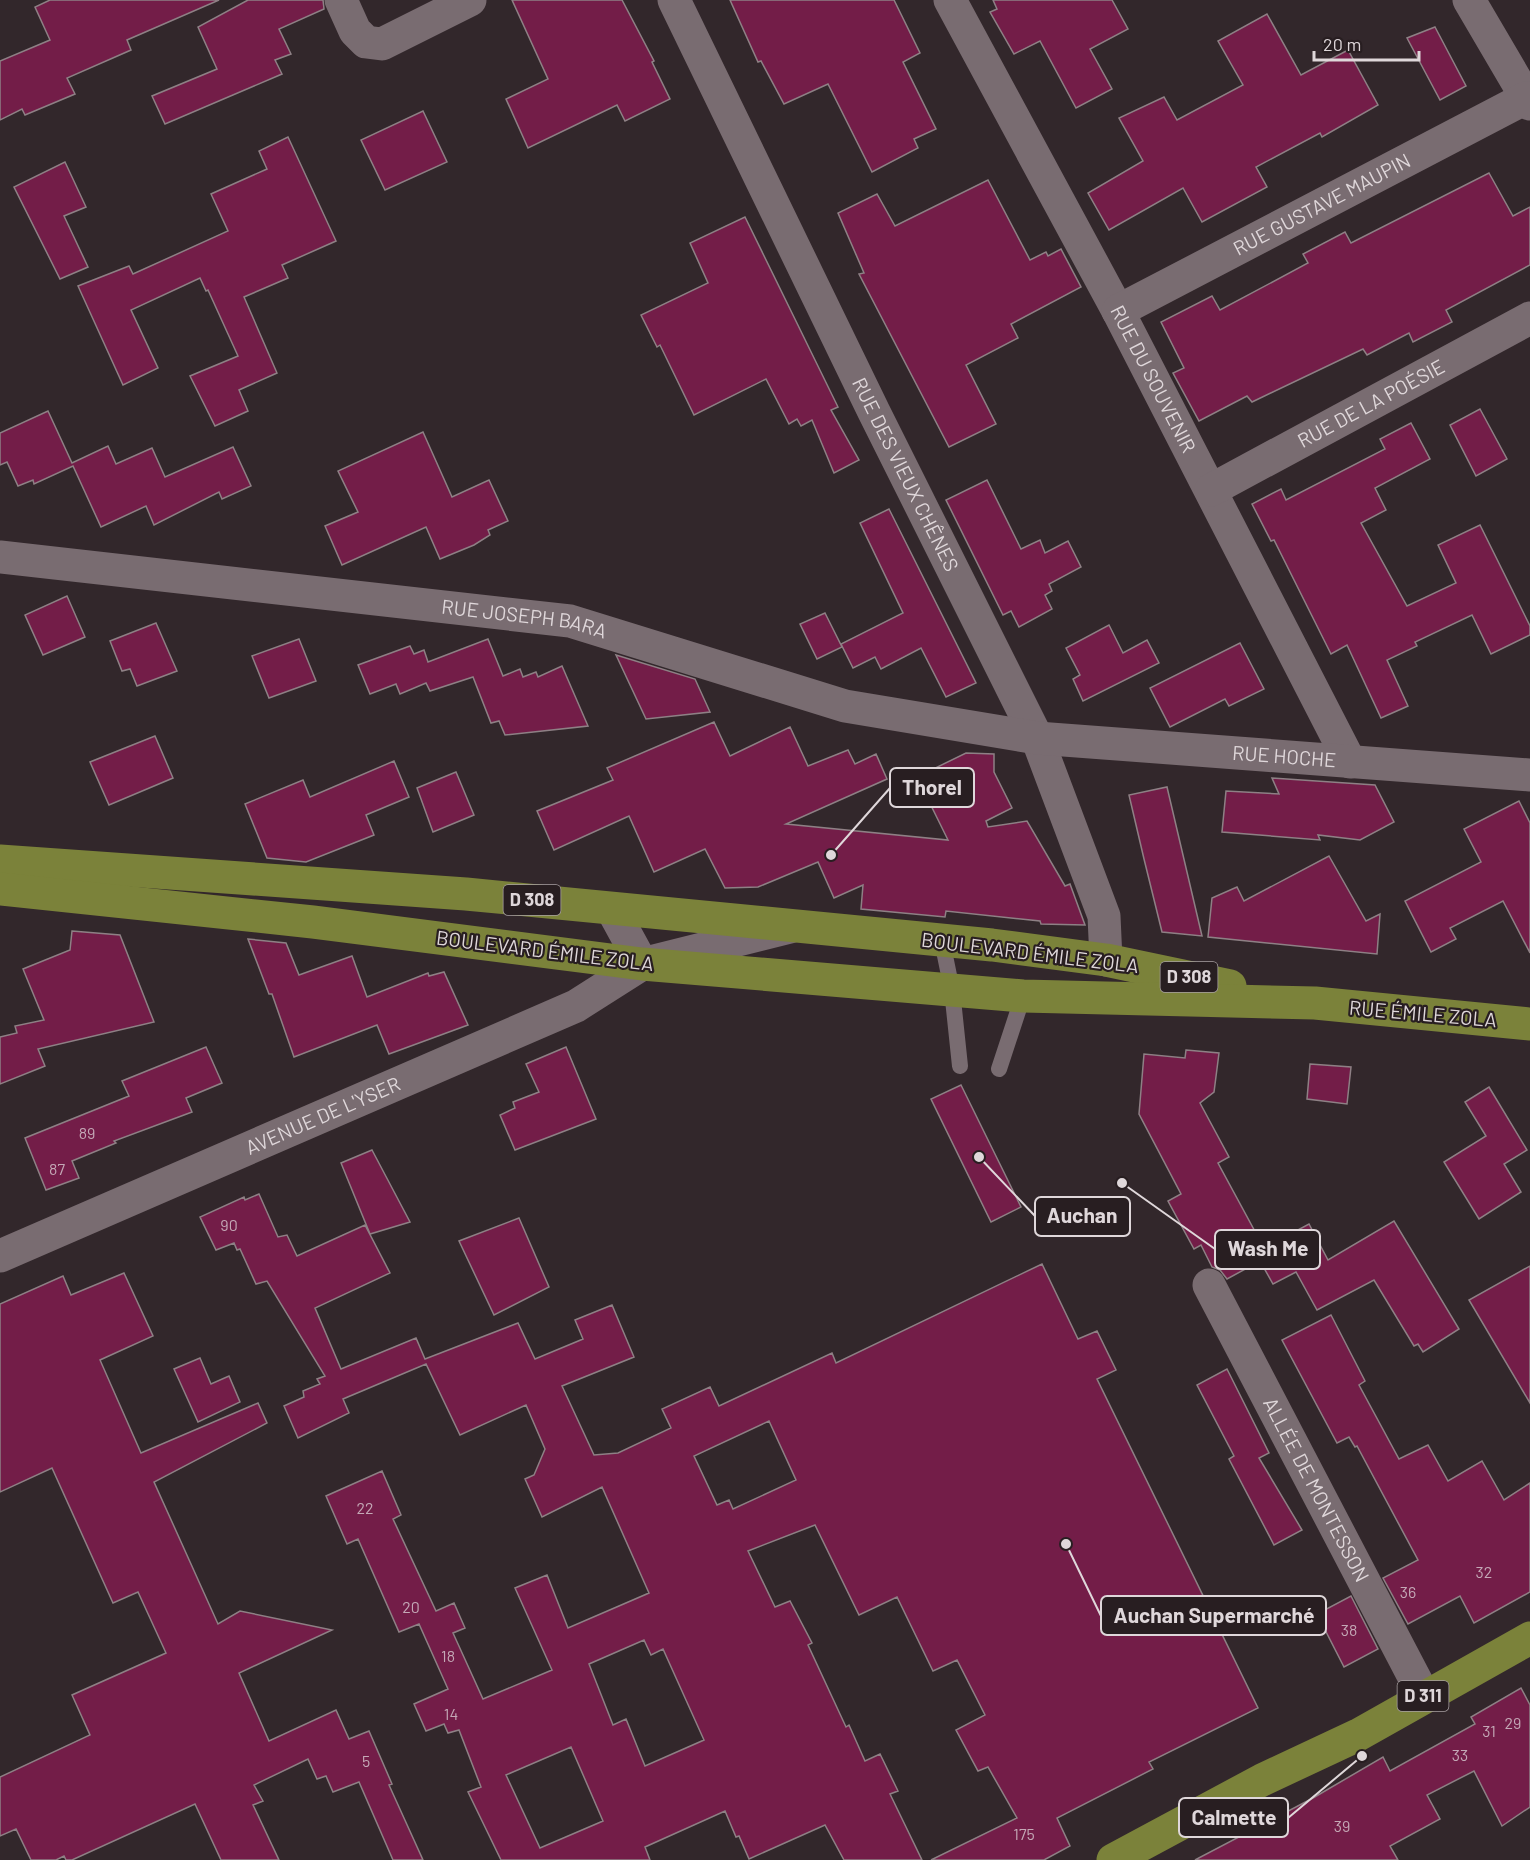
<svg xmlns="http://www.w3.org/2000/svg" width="1530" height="1860" font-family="Barlow,sans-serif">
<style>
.building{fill:#731d48;stroke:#8e8085;stroke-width:1.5;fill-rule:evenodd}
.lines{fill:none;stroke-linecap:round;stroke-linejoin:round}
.service{stroke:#796c71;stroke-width:16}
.minor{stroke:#796c71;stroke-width:33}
.primary{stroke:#7b823a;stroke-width:33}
.labels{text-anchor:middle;stroke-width:4.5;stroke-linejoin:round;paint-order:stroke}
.number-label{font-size:16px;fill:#c4a8b6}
.shield{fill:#281e21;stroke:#a8a0a2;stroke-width:1.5}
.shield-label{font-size:18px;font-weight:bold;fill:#dfd7da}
.street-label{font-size:20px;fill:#dfd7da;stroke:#281e21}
.leader{fill:none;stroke:#dfd7da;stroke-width:2}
.callout-dot{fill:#dfd7da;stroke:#281e21;stroke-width:2}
.callout{fill:#281e21;stroke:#dfd7da;stroke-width:2}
.callout-label{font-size:21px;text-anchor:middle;font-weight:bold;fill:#dfd7da}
</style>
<rect width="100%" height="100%" fill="#32272b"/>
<g class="building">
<polygon points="50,0 219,0 127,40 131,50 67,78 75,94 25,115 22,109 0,120 0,61 50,40 35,7"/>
<polygon points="248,0 323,0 324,9 279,29 291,54 275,60 282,74 165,124 152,96 217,69 198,27"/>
<polygon points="512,0 622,0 654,61 652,62 670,99 625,121 617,105 528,148 506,99 548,79"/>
<polygon points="730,0 894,0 920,53 903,62 936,129 914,139 918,148 872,172 828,84 784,104 761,61 758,62"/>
<polygon points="993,0 1112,0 1128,29 1090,49 1112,89 1076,108 1040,41 1014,54 990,12 997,9"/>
<polygon points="1267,14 1301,75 1348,50 1378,105 1322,137 1320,133 1256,167 1267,187 1202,222 1183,188 1109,230 1088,193 1143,161 1119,118 1164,97 1177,120 1243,85 1218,41"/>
<polygon points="1435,27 1466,86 1440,100 1407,38"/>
<polygon points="423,111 447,162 385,190 361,140"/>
<polygon points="288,137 336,241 282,265 288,278 244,297 277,373 239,390 248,411 215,426 190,376 238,356 208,290 206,291 200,278 131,310 158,368 123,385 78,286 129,266 133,274 228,231 211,194 267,169 259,151"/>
<polygon points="65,162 86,207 64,216 88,267 60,279 14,187"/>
<polygon points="1489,173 1513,216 1530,207 1530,265 1446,310 1452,322 1413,342 1409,333 1367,355 1363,349 1252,402 1247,396 1199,421 1173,373 1184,368 1161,322 1212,296 1220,310 1308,263 1303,254 1345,232 1351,243"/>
<polygon points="988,180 1030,260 1046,252 1048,256 1061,249 1081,287 1011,324 1018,338 966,365 996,424 949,447 859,274 864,273 838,213 877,194 895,226"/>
<polygon points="745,217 838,407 831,410 859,460 834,473 812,420 801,426 797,419 789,424 766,379 694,415 660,345 657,347 641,315 708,283 690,243"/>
<polygon points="1480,409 1507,459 1476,476 1450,425"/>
<polygon points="48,411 72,463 108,446 116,464 152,448 165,477 233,447 251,486 222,499 219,492 154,525 146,506 101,527 73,466 34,484 33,480 18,486 7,462 0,465 0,433"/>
<polygon points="1411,423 1430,459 1375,488 1386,510 1361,523 1407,606 1456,583 1438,545 1480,525 1530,626 1530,635 1491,654 1472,615 1415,642 1417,646 1387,660 1408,706 1381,718 1347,645 1331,654 1274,540 1271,541 1252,504 1281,489 1286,500 1385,449 1380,439"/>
<polygon points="423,432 452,497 489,480 508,521 488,530 490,535 474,545 440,559 426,527 342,565 325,526 358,512 338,471"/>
<polygon points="987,480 1021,549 1040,540 1045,553 1068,541 1081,567 1049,584 1052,591 1045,595 1052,609 1019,627 1011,611 1003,615 946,500"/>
<polygon points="889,509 976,683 946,697 921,648 881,669 875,657 853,668 841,644 903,613 860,523"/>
<polygon points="67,596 85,637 43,655 25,615"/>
<polygon points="825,613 842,647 817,659 800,624"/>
<polygon points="156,623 177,671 137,686 130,669 122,671 110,641"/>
<polygon points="1109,625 1123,653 1147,640 1159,663 1083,701 1073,679 1080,675 1066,648"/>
<polygon points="299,639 316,681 269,698 252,656"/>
<polygon points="488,639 503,676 520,669 523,677 536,672 538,677 562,666 588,726 505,735 499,721 491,723 473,677 430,691 426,683 400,694 396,684 370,694 358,665 410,646 414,654 424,650 428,662"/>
<polygon points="1240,643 1264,689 1229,706 1225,699 1170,727 1150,688"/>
<polygon points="616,655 695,679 710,712 646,719"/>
<polygon points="714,722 730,756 790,727 808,766 848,750 855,764 876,754 887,779 786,824 948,840 917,777 966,753 994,754 994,772 1012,808 986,821 988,827 1027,821 1065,886 1070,884 1085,925 1041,924 1040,921 946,911 945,917 861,909 863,885 834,898 818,862 758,887 725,888 705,849 654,872 629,816 554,850 537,811 613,780 607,768"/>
<polygon points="155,736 173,778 109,805 90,762"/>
<polygon points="394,761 409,797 366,815 374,835 306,862 267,858 245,804 303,780 310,797"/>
<polygon points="456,772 474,815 433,832 417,788"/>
<polygon points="1272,778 1375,785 1394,822 1360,840 1318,835 1320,840 1222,832 1226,791 1279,794"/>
<polygon points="1167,787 1202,936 1162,932 1144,859 1129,795"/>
<polygon points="1519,801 1530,823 1530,953 1503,901 1450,928 1456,939 1431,952 1405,901 1481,862 1464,829"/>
<polygon points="1329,856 1366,921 1380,914 1377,954 1208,937 1212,898 1237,887 1244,901"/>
<polygon points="72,931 120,935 154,1022 38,1049 45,1066 0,1084 0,1037 17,1033 15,1026 44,1020 23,969 70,950"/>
<polygon points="248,939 286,943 299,975 352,956 367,997 428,973 429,976 444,972 468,1025 389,1054 377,1025 294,1057 272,994 269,994"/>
<polygon points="206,1047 222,1083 186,1098 192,1112 114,1141 116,1143 72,1161 79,1178 46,1190 25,1138 129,1096 122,1081"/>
<polygon points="566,1047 596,1119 515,1150 500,1115 515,1108 513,1102 539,1092 526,1064"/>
<polygon points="1186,1050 1219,1053 1214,1092 1200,1103 1229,1157 1218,1163 1264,1248 1309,1224 1328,1260 1394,1221 1459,1329 1423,1352 1418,1344 1414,1346 1374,1280 1317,1310 1296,1272 1273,1284 1260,1261 1227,1279 1220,1270 1212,1267 1201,1245 1194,1249 1168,1201 1181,1194 1139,1114 1144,1054 1185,1058"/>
<polygon points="1310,1064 1351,1067 1347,1104 1307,1099"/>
<polygon points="961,1085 1021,1207 991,1222 931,1099"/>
<polygon points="1489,1087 1527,1150 1504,1164 1521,1192 1479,1219 1444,1162 1486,1136 1465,1102"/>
<polygon points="372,1150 410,1222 370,1234 341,1163"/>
<path d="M259,1194L278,1237L287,1235L297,1256L365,1225L390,1273L315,1308L341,1369L416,1338L425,1359L518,1323L535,1359L583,1339L575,1320L612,1305L634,1357L562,1386L594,1455L618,1453L671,1428L662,1409L710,1387L719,1406L832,1353L836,1363L1042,1264L1078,1339L1097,1331L1116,1370L1097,1379L1258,1708L1149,1762L1153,1769L1057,1818L1070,1846L1044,1860H931L1017,1818L988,1767L978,1771L956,1730L985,1715L957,1660L933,1671L897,1597L859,1615L815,1525L748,1551L775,1607L790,1601L812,1643L808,1645L846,1727L849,1725L865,1761L880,1754L898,1791L890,1794L922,1860H844L825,1825L749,1859L739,1836L736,1837L725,1811L645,1847L650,1860H501L468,1792L481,1787L459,1730L448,1733L444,1724L426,1731L414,1704L448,1689L419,1624L399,1632L358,1539L347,1544L326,1496L382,1471L401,1515L393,1519L436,1611L454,1603L465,1628L453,1633L483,1699L552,1670L515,1588L547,1575L568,1628L649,1593L602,1487L542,1517L525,1479L534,1475L545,1449L526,1405L460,1435L426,1364L343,1399L349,1413L298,1438L284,1406L304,1397L303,1391L320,1384L317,1379L325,1376L267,1281L256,1284L240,1249L237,1250L234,1243L216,1250L200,1217L244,1197L245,1200ZM769,1421L796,1480L733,1509L729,1500L717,1505L694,1456ZM644,1640L651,1655L663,1649L704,1740L645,1766L626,1719L613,1725L589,1664ZM571,1747L603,1821L540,1848L506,1775Z"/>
<polygon points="519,1218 549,1287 494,1315 459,1241"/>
<polygon points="1530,1266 1530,1403 1469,1300"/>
<polygon points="124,1273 153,1336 100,1360 141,1453 258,1403 267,1423 154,1482 218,1624 240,1611 332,1630 239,1673 269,1741 336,1710 349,1739 369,1731 392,1784 389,1785 423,1860 393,1860 359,1782 333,1792 326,1776 317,1779 308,1759 254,1785 263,1801 253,1805 279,1860 221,1860 195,1804 72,1860 66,1860 64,1856 56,1860 31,1860 16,1829 0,1836 0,1777 90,1735 72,1695 166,1653 138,1592 113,1603 52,1468 0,1492 0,1304 63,1276 71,1295"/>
<polygon points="1331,1315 1365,1381 1359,1385 1399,1459 1428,1445 1448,1481 1482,1461 1504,1500 1530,1483 1530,1592 1474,1623 1460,1596 1408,1624 1383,1578 1418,1560 1357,1446 1355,1447 1349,1437 1337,1443 1282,1340"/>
<polygon points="200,1358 211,1384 229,1376 240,1402 198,1422 174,1369"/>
<polygon points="1227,1369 1269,1453 1259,1458 1302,1530 1274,1545 1229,1459 1234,1456 1197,1385"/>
<polygon points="1351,1596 1378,1649 1344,1667 1317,1614"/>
<polygon points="1521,1688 1530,1705 1530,1807 1502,1826 1474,1771 1427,1795 1440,1819 1390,1846 1398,1860 1195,1860 1313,1798 1383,1757 1390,1771 1475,1724 1471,1717"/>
</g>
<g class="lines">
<g class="service">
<polyline points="942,941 952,990 960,1066"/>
<polyline points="999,1069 1023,996"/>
</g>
<g class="minor">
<polyline points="341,0 355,31 366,42 382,44 470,0"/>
<path id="s1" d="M674,0L874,412L1037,738L1104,916L1106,960"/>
<path id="s2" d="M950,0L1118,311L1350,762"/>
<polyline points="1469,0 1530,104"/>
<path id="s3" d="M1118,311L1526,98"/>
<path id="s4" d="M1211,490L1530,318"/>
<path id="s5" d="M0,557L570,621L845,706L1037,738L1530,775"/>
<polyline points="612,909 642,964"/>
<path id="s6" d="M0,1256L576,1006L642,964L790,927"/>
<path id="s7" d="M1209,1285L1424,1696"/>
</g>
<g class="primary">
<polyline points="0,861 466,894 992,945 1106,960 1230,986"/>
<polyline points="0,889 313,922 642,964 1023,996 1315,1003 1530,1024"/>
<polyline points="1113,1860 1262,1780 1358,1735 1530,1638"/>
</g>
</g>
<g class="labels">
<g class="number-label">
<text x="87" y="1139">89</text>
<text x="57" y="1175">87</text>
<text x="229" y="1231">90</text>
<text x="365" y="1514">22</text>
<text x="1484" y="1578">32</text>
<text x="1408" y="1598">36</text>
<text x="411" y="1613">20</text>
<text x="1349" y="1636">38</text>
<text x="448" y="1662">18</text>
<text x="451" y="1720">14</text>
<text x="1513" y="1729">29</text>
<text x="1489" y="1737">31</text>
<text x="1460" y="1761">33</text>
<text x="366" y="1767">5</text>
<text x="1342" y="1832">39</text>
<text x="1024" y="1840">175</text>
</g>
<g class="shield">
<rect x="503.5" y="885" width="57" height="30" rx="4.5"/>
<rect x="1160.5" y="962" width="57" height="30" rx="4.5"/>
<rect x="1397.5" y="1681" width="51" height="30" rx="4.5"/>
</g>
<g class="shield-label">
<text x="532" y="906">D 308</text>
<text x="1189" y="983">D 308</text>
<text x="1423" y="1702">D 311</text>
</g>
<g class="street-label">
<text dy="7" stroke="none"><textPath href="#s3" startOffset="230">RUE GUSTAVE MAUPIN</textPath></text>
<text dy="7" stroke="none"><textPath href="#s2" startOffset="430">RUE DU SOUVENIR</textPath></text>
<text dy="7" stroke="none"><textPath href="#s4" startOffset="182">RUE DE LA POÉSIE</textPath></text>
<text dy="7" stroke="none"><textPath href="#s1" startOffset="528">RUE DES VIEUX CHÊNES</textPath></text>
<text dy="7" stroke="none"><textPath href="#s5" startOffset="528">RUE JOSEPH BARA</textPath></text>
<text dy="7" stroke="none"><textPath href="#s5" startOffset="1304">RUE HOCHE</textPath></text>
<text transform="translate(545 951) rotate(7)" y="7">BOULEVARD ÉMILE ZOLA</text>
<text transform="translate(1030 953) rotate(7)" y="7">BOULEVARD ÉMILE ZOLA</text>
<text transform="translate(1423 1014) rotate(5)" y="7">RUE ÉMILE ZOLA</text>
<text dy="7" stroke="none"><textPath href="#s6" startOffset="352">AVENUE DE L'YSER</textPath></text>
<text dy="7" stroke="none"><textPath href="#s7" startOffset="231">ALLÉE DE MONTESSON</textPath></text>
</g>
</g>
<path class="leader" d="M831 855L890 788M979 1157L1035 1216M1122 1183L1215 1249M1066 1544L1101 1616M1362 1756L1288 1818"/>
<g class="callout-dot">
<circle cx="831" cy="855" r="6"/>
<circle cx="979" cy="1157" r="6"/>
<circle cx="1122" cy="1183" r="6"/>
<circle cx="1066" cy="1544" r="6"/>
<circle cx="1362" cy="1756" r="6"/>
</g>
<g class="callout">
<rect x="890" y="768" width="84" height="39" rx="6"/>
<rect x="1035" y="1197" width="95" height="39" rx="6"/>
<rect x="1215" y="1230" width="105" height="39" rx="6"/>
<rect x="1101" y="1596" width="225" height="39" rx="6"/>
<rect x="1179" y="1798" width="109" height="39" rx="6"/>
</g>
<g class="callout-label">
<text x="932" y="795">Thorel</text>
<text x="1082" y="1223">Auchan</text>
<text x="1268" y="1256">Wash Me</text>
<text x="1214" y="1623">Auchan Supermarché</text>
<text x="1234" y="1825">Calmette</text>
</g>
<path d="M1314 51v9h105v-9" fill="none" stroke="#dfd7da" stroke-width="3"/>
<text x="1323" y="51" font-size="18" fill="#dfd7da" stroke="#281e21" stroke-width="4.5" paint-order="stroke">20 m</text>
</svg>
